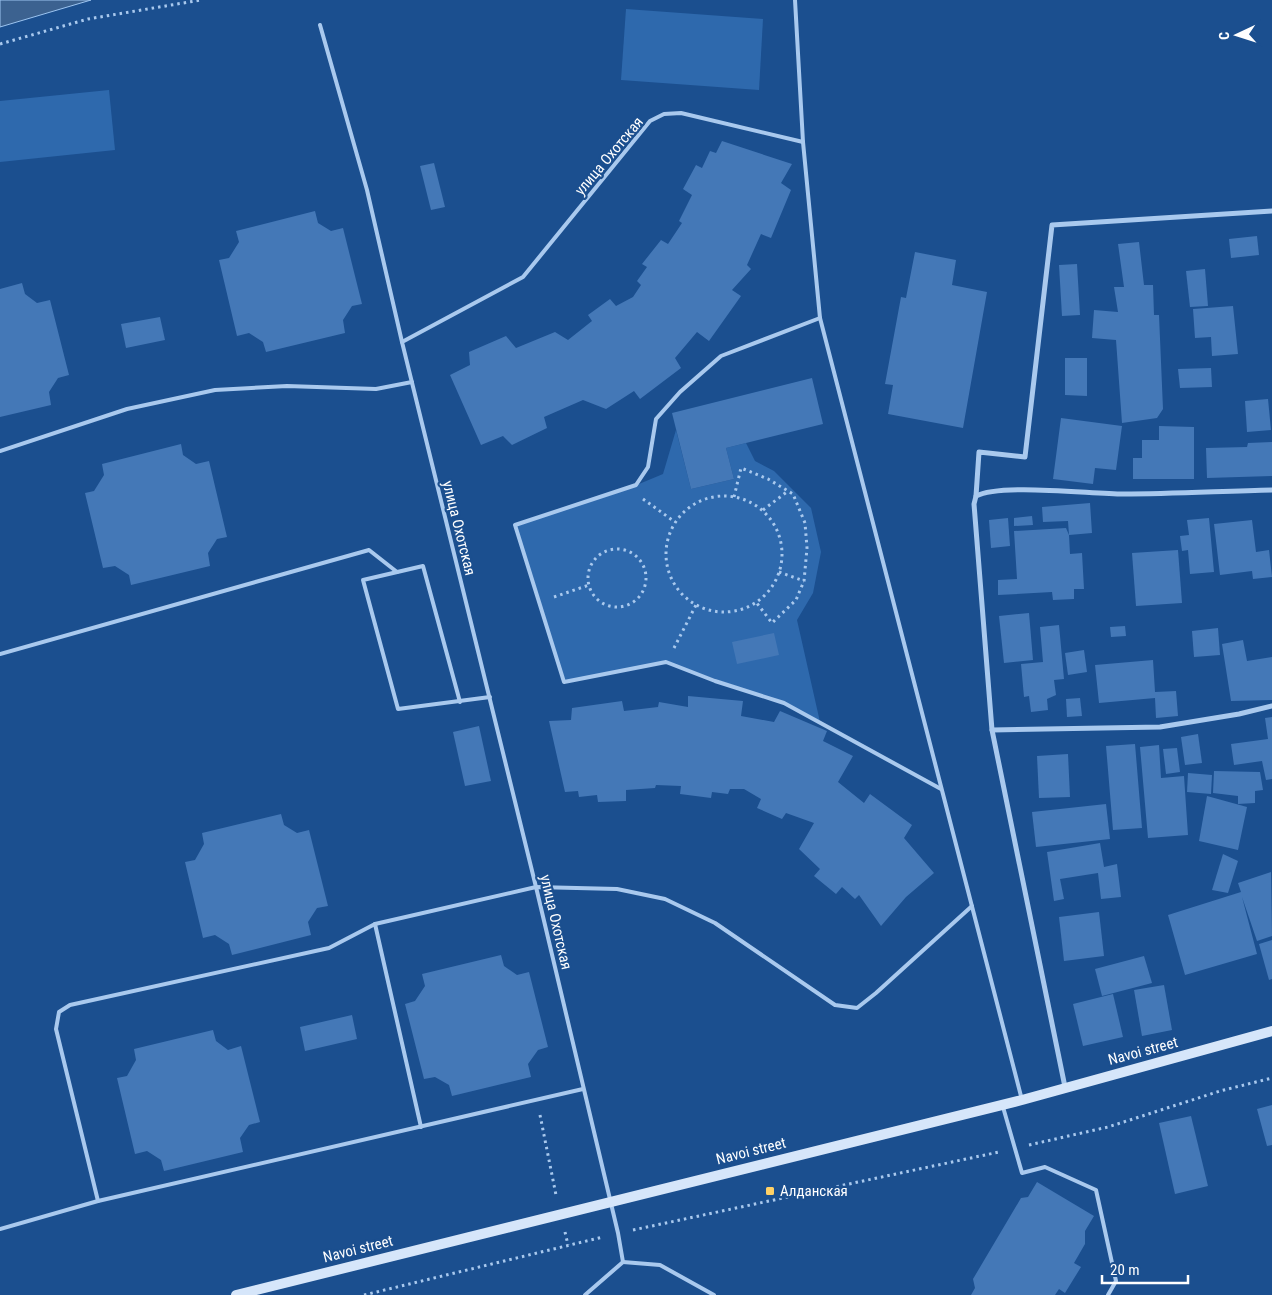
<svg xmlns="http://www.w3.org/2000/svg" width="1272" height="1295" font-family="'Roboto Condensed',sans-serif">
<style>
.green{fill:#2e69ad}
.water{fill:#3c6290;stroke:#9cc4f0}
.building{fill:#4478b7}
.lines{fill:none;stroke-linecap:round;stroke-linejoin:round}
.path{stroke:#a9c9ee;stroke-width:3;stroke-dasharray:2.5 4;stroke-linecap:butt}
.lane{stroke:#a9c9ee;stroke-width:4}
.street{stroke:#a9c9ee;stroke-width:5}
.secondary{stroke:#d6e6fa;stroke-width:10}
.poi-dot{fill:#ffd166;stroke:#1b4f8f;stroke-width:2}
.labels{text-anchor:middle;stroke-width:4.5;stroke-linejoin:round;paint-order:stroke}
.street-label{font-size:15px;fill:#fff;stroke:#1b4f8f}
.poi-label{font-size:15px;fill:#fff;stroke:#1b4f8f;text-anchor:start}
</style>
<rect width="100%" height="100%" fill="#1b4f8f"/>
<g class="green">
<polygon points="626,9 763,19 759,90 621,80"/>
<polygon points="109,90 115,150 0,162 0,101"/>
<polygon points="676,430 691,489 734,479 726,448 746,443 755,461 774,471 811,508 821,552 813,593 797,620 820,722 784,703 666,662 564,682 515,525 627,489 663,474"/>
</g>
<polygon class="water" points="0,0 91,0 0,27"/>
<g class="building">
<polygon points="722,141 792,164 781,183 791,190 771,238 761,234 747,265 751,269 732,290 741,296 709,341 697,332 675,358 681,368 640,399 634,391 606,409 583,400 544,417 547,428 512,445 503,436 481,445 450,375 470,365 469,352 506,336 516,348 555,332 568,340 592,321 588,315 610,299 616,306 633,297 641,285 637,281 647,267 642,264 661,240 668,244 682,223 679,221 692,195 683,189 696,165 702,168 710,151 716,153"/>
<polygon points="434,163 445,207 431,210 420,166"/>
<polygon points="315,211 318,223 331,231 343,228 362,304 352,306 343,320 345,333 266,352 263,342 249,333 237,336 219,260 229,258 239,242 236,231"/>
<polygon points="1257,236 1259,255 1231,258 1229,239"/>
<polygon points="1139,242 1144,285 1153,285 1154,315 1159,315 1163,409 1157,418 1122,423 1116,340 1092,338 1094,310 1118,312 1114,287 1124,287 1118,244"/>
<polygon points="915,252 956,260 952,285 987,292 963,428 888,414 893,385 885,384 901,297 906,298"/>
<polygon points="1077,264 1080,315 1062,316 1059,265"/>
<polygon points="1205,269 1208,306 1190,307 1186,271"/>
<polygon points="22,283 25,294 37,303 50,300 69,375 58,378 49,392 51,405 0,417 0,289"/>
<polygon points="1233,306 1238,354 1212,356 1211,337 1195,338 1193,309"/>
<polygon points="160,317 165,340 126,348 121,324"/>
<polygon points="1065,358 1087,358 1087,396 1065,395"/>
<polygon points="1211,368 1212,387 1180,388 1178,369"/>
<polygon points="812,378 823,424 726,448 734,479 691,489 672,413"/>
<polygon points="1268,399 1271,430 1247,432 1245,401"/>
<polygon points="1061,418 1122,426 1116,470 1095,468 1093,484 1053,479"/>
<polygon points="1159,426 1194,427 1194,479 1133,479 1133,458 1142,458 1142,440 1159,440"/>
<polygon points="1272,442 1272,476 1207,478 1206,448 1247,447 1248,443"/>
<polygon points="181,444 183,455 196,464 209,461 227,537 217,539 208,553 210,566 131,585 129,575 115,566 103,568 85,493 94,491 104,475 102,464"/>
<polygon points="1090,503 1092,533 1069,535 1068,521 1043,522 1042,507"/>
<polygon points="1032,516 1033,525 1014,526 1014,518"/>
<polygon points="1008,518 1010,546 991,548 989,520"/>
<polygon points="1209,518 1214,572 1190,574 1188,550 1182,551 1180,536 1189,535 1187,520"/>
<polygon points="1252,520 1256,552 1269,550 1272,577 1253,579 1252,571 1220,575 1214,524"/>
<polygon points="1066,528 1069,535 1070,554 1082,553 1084,589 1074,589 1074,599 1053,600 1052,592 998,595 998,580 1017,579 1014,531"/>
<polygon points="1178,550 1182,603 1136,606 1132,553"/>
<polygon points="1029,613 1033,660 1004,663 999,616"/>
<polygon points="1059,625 1064,679 1054,680 1056,695 1047,699 1048,710 1031,712 1029,696 1024,697 1021,664 1043,662 1040,627"/>
<polygon points="1125,626 1126,636 1111,637 1110,627"/>
<polygon points="1218,628 1220,655 1194,657 1192,631"/>
<polygon points="774,633 779,655 737,664 732,642"/>
<polygon points="1243,640 1247,661 1272,657 1272,700 1231,701 1222,644"/>
<polygon points="1084,650 1087,672 1068,675 1065,653"/>
<polygon points="1153,660 1155,692 1176,691 1178,716 1156,718 1155,698 1099,703 1095,665"/>
<polygon points="688,696 743,701 741,716 774,722 780,711 827,731 823,741 853,756 838,782 864,803 870,794 912,825 904,838 934,873 906,897 881,926 859,895 855,899 842,887 836,894 814,876 820,869 799,849 814,823 786,813 782,819 757,808 761,799 744,789 730,789 728,794 712,792 711,798 680,794 681,786 656,785 655,788 626,790 626,801 598,802 597,795 579,797 578,791 565,792 549,721 571,720 572,708 622,701 624,711 658,707 659,702 688,707"/>
<polygon points="1080,698 1082,716 1067,717 1066,699"/>
<polygon points="1272,717 1272,779 1266,780 1262,761 1234,765 1231,744 1268,739 1265,718"/>
<polygon points="479,726 491,781 465,786 453,732"/>
<polygon points="1198,734 1202,763 1185,765 1181,737"/>
<polygon points="1135,744 1142,828 1113,830 1106,746"/>
<polygon points="1159,745 1161,778 1184,776 1188,835 1148,838 1140,747"/>
<polygon points="1177,748 1180,772 1166,774 1163,749"/>
<polygon points="1068,754 1070,797 1039,798 1037,756"/>
<polygon points="1214,771 1260,772 1263,790 1255,791 1255,803 1238,804 1238,796 1213,793"/>
<polygon points="1188,773 1212,775 1211,794 1187,792"/>
<polygon points="1207,796 1247,807 1238,850 1199,841"/>
<polygon points="1106,804 1110,839 1036,847 1032,812"/>
<polygon points="281,814 284,825 297,833 309,830 328,906 317,908 308,922 311,935 232,955 229,944 215,935 203,938 185,862 195,860 204,844 202,833"/>
<polygon points="1100,843 1104,867 1117,864 1121,897 1101,899 1098,873 1060,879 1064,899 1054,901 1047,852"/>
<polygon points="1223,854 1238,861 1228,893 1212,890"/>
<polygon points="1271,872 1272,936 1257,941 1242,897 1257,954 1185,975 1168,915 1241,892 1238,883"/>
<polygon points="1099,912 1104,956 1064,961 1059,917"/>
<polygon points="1272,940 1272,979 1269,980 1259,944"/>
<polygon points="501,955 504,966 517,975 529,972 548,1047 538,1050 528,1064 531,1077 452,1096 449,1085 435,1077 424,1079 405,1004 415,1001 425,986 422,974"/>
<polygon points="1144,956 1152,983 1102,996 1095,969"/>
<polygon points="1164,985 1172,1030 1142,1036 1134,990"/>
<polygon points="1113,994 1123,1037 1083,1046 1073,1004"/>
<polygon points="352,1015 357,1039 305,1051 300,1027"/>
<polygon points="213,1030 216,1041 228,1050 241,1046 260,1122 249,1125 240,1138 243,1152 164,1171 161,1160 147,1151 135,1154 117,1078 127,1076 136,1060 134,1049"/>
<polygon points="1272,1105 1272,1145 1267,1146 1257,1109"/>
<polygon points="1191,1116 1208,1186 1175,1194 1159,1123"/>
<polygon points="1037,1182 1094,1216 1085,1231 1085,1244 1074,1263 1081,1267 1065,1293 1059,1289 1055,1295 971,1295 975,1288 973,1279 1021,1198 1028,1197"/>
</g>
<g class="lines">
<g class="path">
<polyline points="0,44 88,19 201,0"/>
<circle cx="724" cy="554" r="58"/>
<polyline points="734,497 741,468 768,479 793,494 805,523 807,548 804,581 796,600 772,623 756,602"/>
<polyline points="643,499 675,522"/>
<polyline points="763,510 788,491"/>
<circle cx="617" cy="578" r="29"/>
<polyline points="779,572 804,581"/>
<polyline points="554,597 589,585"/>
<polyline points="674,648 696,605"/>
<polyline points="540,1115 556,1195"/>
<polyline points="1029,1145 1108,1127 1220,1091 1272,1078"/>
<polyline points="633,1230 999,1152"/>
<polyline points="565,1232 568,1245"/>
<polyline points="364,1295 603,1237"/>
</g>
<g class="lane">
<polyline points="795,0 803,142 820,318 1022,1100"/>
<polyline points="320,25 367,190 402,342"/>
<polyline points="820,318 721,356 680,392 656,419 648,467 636,485 515,525 564,682 666,662 715,681 784,703 941,789"/>
<polyline points="0,451 127,409 215,390 287,386 376,389 412,382"/>
<polyline points="0,654 369,550 397,572"/>
<polyline points="460,702 423,566 363,580 398,709 490,697"/>
<polyline points="375,924 421,1127"/>
<polyline points="1003,1107 1022,1173 1045,1167 1096,1190 1116,1281 1108,1295"/>
<polyline points="98,1201 56,1029 59,1012 70,1005 329,948 375,924 536,887 617,889 665,899 715,923 835,1005 857,1008 876,993 972,906"/>
<polyline points="0,1229 98,1201 583,1089"/>
<polyline points="623,1262 660,1265 714,1295"/>
<polyline points="585,1295 623,1262 618,1233 536,887 402,342 523,277 650,121 664,114 681,113 803,142"/>
</g>
<g class="street">
<polyline points="976,496 979,452 1025,457 1052,225 1272,211"/>
<polyline points="992,730 1160,727 1239,714 1272,706"/>
<path d="M1065,1087L992,730L974,504L976,496C1001,483 1090,494 1123,494C1173,494 1223,491 1272,490"/>
</g>
<polyline class="secondary" points="236,1295 1022,1100 1272,1031"/>
</g>
<rect class="poi-dot" x="765" y="1186" width="10" height="10" rx="2.5"/>
<g class="labels">
<g class="street-label">
<text transform="translate(609 156) rotate(-50)" y="5">улица Охотская</text>
<text transform="translate(459 528) rotate(76)" y="5">улица Охотская</text>
<text transform="translate(556 922) rotate(77)" y="5">улица Охотская</text>
<text transform="translate(1143 1051) rotate(-15)" y="5">Navoi street</text>
<text transform="translate(751 1151) rotate(-14)" y="5">Navoi street</text>
<text transform="translate(358 1249) rotate(-14)" y="5">Navoi street</text>
</g>
<g class="poi-label">
<text x="780" y="1196">Алданская</text>
</g>
</g>
<g transform="translate(1237 35) rotate(266)" stroke="#1b4f8f" stroke-width="4" paint-order="stroke">
<path d="M0-4L9 19L0 12L-9 19Z" fill="#ffffff"/>
<text y="-8" font-size="14" font-weight="bold" text-anchor="middle" fill="#ffffff">С</text>
</g>
<path d="M1102 1275v8h86v-8" fill="none" stroke="#ffffff" stroke-width="2.5"/>
<text x="1110" y="1275" font-size="15" fill="#ffffff" stroke="#1b4f8f" stroke-width="4" paint-order="stroke">20 m</text>
</svg>
